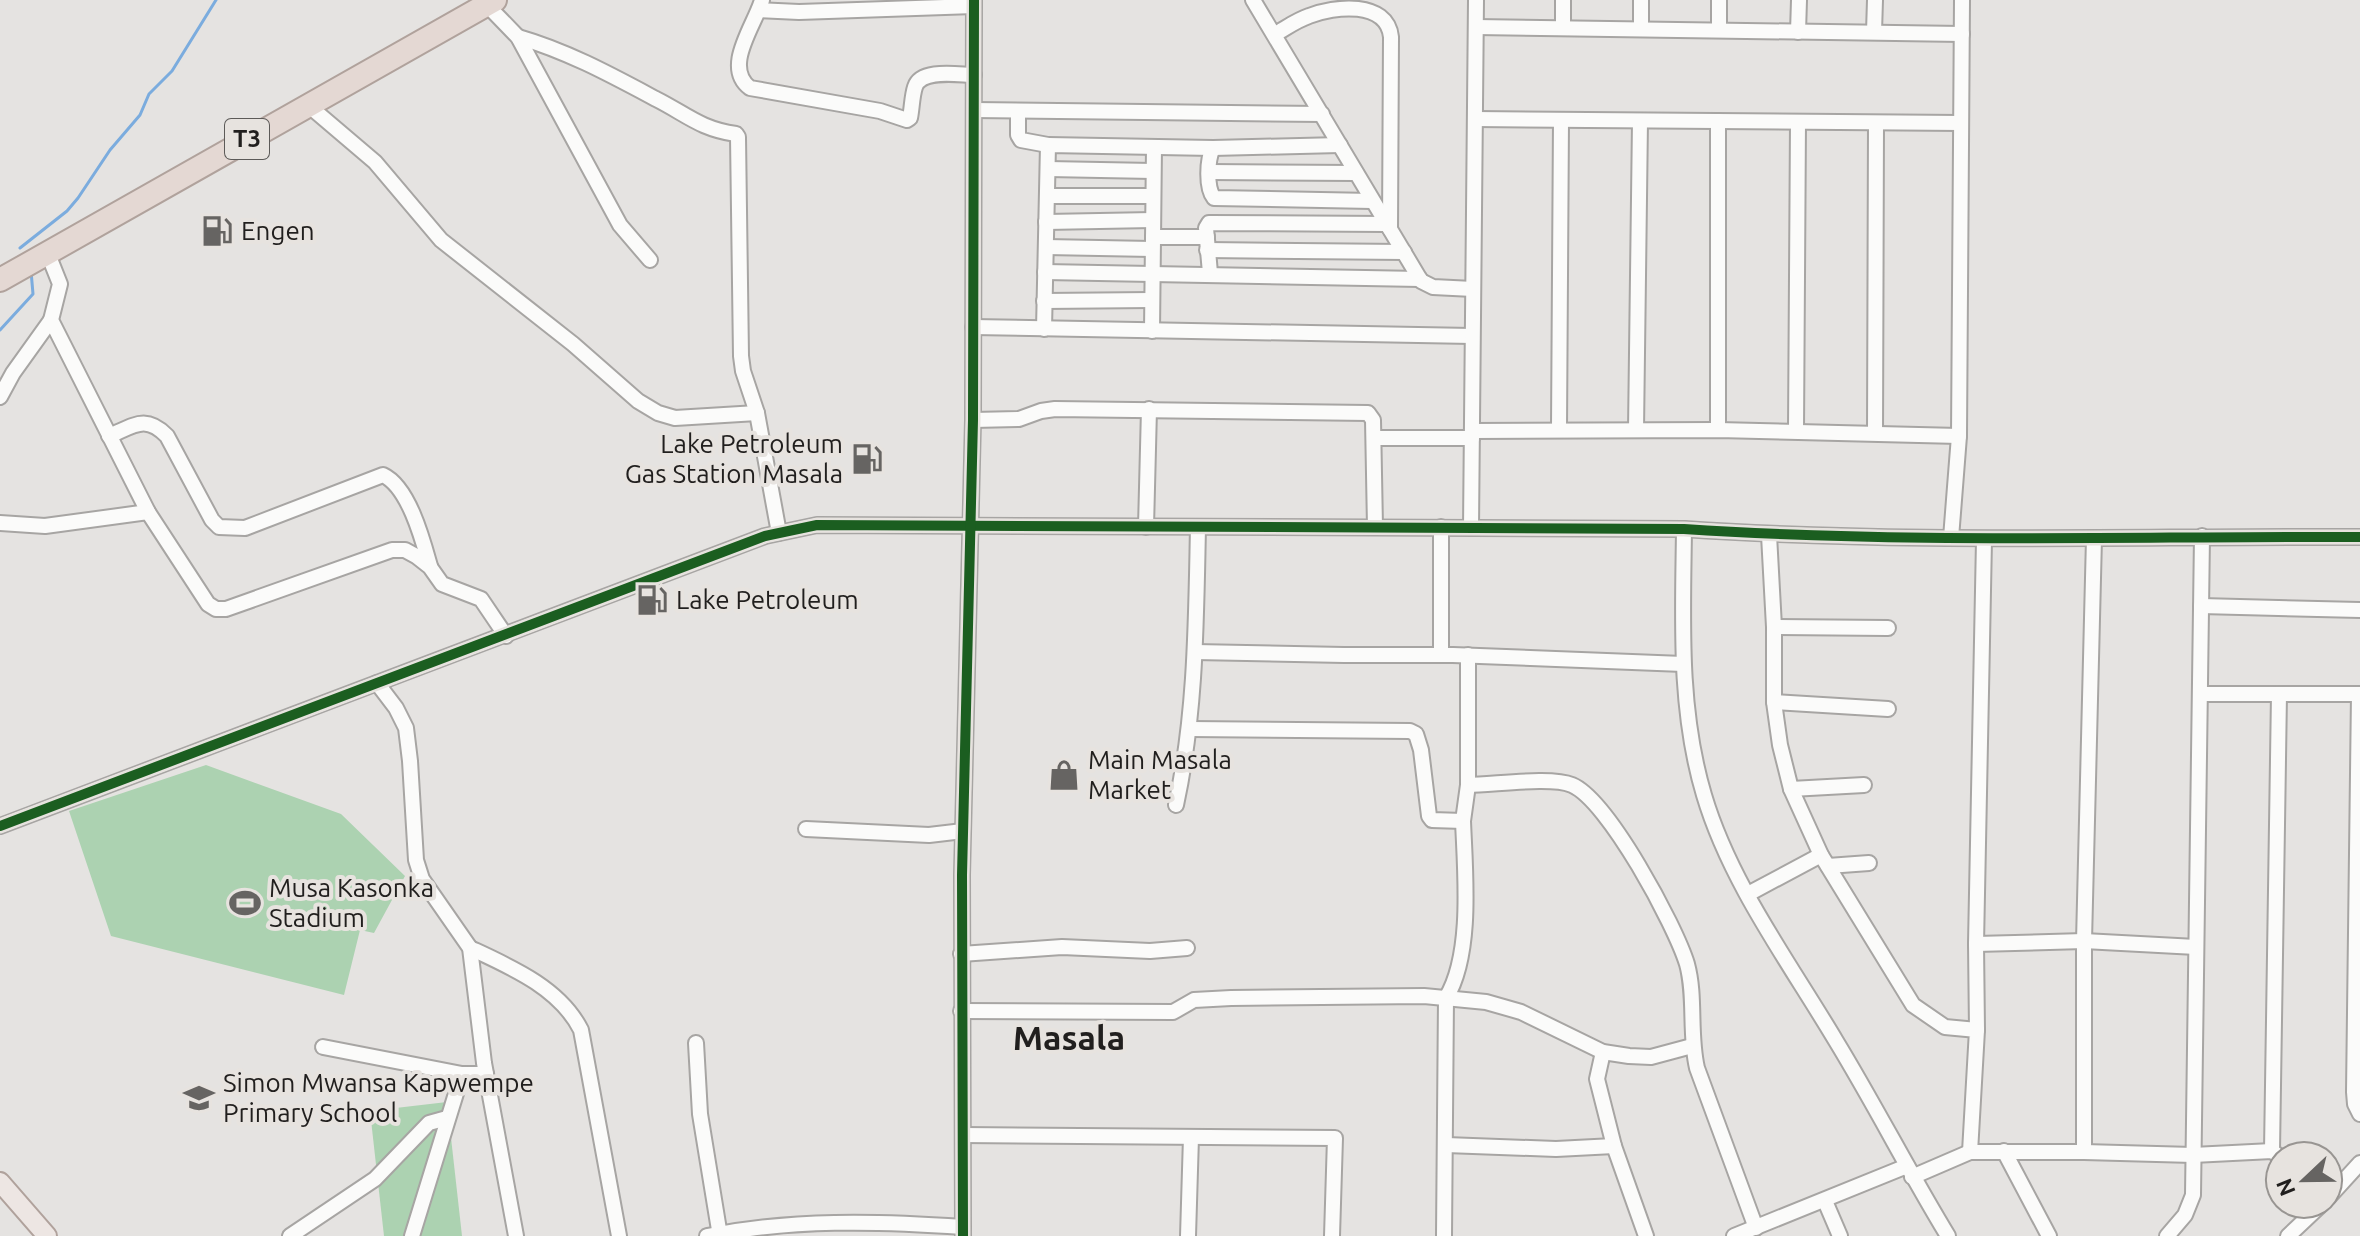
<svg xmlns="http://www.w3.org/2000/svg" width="2360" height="1236" font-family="Ubuntu,sans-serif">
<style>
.green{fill:#acd2b1}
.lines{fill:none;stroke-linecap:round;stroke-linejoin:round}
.stream{stroke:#7bacde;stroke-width:3}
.minor-casing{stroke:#a7a5a3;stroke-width:18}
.major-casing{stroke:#b0a29c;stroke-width:22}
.highway-casing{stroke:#b0a29c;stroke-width:26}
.minor{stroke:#fbfbfa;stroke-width:14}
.major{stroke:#ede6e3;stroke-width:18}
.highway{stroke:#e4d8d3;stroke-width:22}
.cycleway-casing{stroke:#e7e3df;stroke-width:15}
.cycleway{stroke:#1b5e20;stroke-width:10}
.labels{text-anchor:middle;stroke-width:8;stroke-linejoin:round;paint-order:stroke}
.shield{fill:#e7e3df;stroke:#5c5a58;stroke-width:2}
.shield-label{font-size:24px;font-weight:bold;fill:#211f1e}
.poi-label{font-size:26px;fill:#211f1e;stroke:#e7e3df;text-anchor:start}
.district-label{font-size:34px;font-weight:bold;fill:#211f1e;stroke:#e7e3df}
</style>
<rect width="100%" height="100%" fill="#e5e3e1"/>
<g class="green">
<polygon points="206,765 341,814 405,876 374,933 360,930 344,995 111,936 69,811"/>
<polygon points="447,1102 462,1236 384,1236 370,1111"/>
</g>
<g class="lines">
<g class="stream">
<polyline points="20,248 67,211 78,198 110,150 140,115 149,94 172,71 216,0"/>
<polyline points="0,330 33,294 31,271"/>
</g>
<defs>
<g id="minor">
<path d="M762,0C755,25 722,67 750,88L880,111L907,120L910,118C912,108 912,96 915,87C921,68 959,75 974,75"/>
<polyline points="1253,0 1421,281 1433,287 1473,289"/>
<polyline points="487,5 518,37 620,225 650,260"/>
<polyline points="759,10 799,12 974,6"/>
<polyline points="1476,27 1962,34"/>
<polyline points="1563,28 1563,0"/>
<polyline points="1641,29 1641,0"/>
<polyline points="1719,30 1719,0"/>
<polyline points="1798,32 1799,0"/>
<polyline points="1874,32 1875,0"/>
<path d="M1275,34C1286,28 1297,20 1309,16C1334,6 1387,0 1391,37L1390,229"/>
<path d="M518,37C567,51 611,75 656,99C686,114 700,129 736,134L738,137L741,356L743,371L757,413L779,533"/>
<polyline points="308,105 375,162 441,240 573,344 638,401 658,413 675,418 757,413"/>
<polyline points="974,110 1322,114"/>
<polyline points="1018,111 1018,135 1021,140 1048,145"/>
<polyline points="1475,119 1961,123"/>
<polyline points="1718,121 1718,430"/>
<path d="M1213,148C1207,160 1206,188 1214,198L1372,201"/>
<polyline points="1048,169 1153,171"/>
<polyline points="1210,172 1356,173"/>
<polyline points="1047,196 1153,196"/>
<polyline points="1046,222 1153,220"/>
<polyline points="1153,237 1207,237"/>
<polyline points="1046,247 1152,249"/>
<polyline points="1207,250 1404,252"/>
<polyline points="48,254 60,284 51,320 148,512 208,604 216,609 226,609 392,550 405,550 416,556 430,567 442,584 481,599 506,636"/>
<polyline points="1045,272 1420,279"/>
<polyline points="1210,273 1206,228 1209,223 1386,224"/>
<polyline points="1044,301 1152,300"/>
<polyline points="973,327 1472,336"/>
<polyline points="1044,329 1048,145 1213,148 1340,145"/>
<polyline points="1152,331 1154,147"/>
<polyline points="0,397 13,373 51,320"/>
<polyline points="973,420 1019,419 1041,411 1055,409 1368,413 1373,420 1375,527"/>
<polyline points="1559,429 1561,120"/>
<polyline points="1636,430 1640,121"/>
<polyline points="1472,431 1718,430 1959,436"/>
<polyline points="1796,431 1798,122"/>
<polyline points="1875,433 1876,124"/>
<path d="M109,436C134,426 145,414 167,436L212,520L219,527L245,528L383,475C409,487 423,541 430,566"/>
<polyline points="1374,438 1472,438"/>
<polyline points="0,523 45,526 148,512"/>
<polyline points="1146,527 1149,409"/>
<polyline points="1471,528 1476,0"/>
<path d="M1684,529C1683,618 1678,708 1704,795C1730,883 1789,962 1836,1041C1875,1105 1909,1172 1948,1236"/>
<polyline points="1769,535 1774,627 1774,702 1780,745 1791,789 1821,855 1913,1005 1945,1027 1977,1030 1970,1152"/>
<polyline points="1951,538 1959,436 1962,0"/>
<polyline points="2201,606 2360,610"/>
<polyline points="1774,627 1888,628"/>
<polyline points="1195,652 1344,655 1453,655 1683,664"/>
<polyline points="1441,654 1441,527"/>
<polyline points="377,683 396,708 406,728 410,761 416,860 422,879 470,948 484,1063 516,1236"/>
<polyline points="2200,694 2360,694"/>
<polyline points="2359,694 2354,1092 2355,1104 2360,1114"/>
<polyline points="1774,702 1888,709"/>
<polyline points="1190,729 1410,731 1416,734 1421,750 1429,816 1432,820 1463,821 1468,785 1468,655"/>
<path d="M1468,785C1493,785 1551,776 1572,785C1608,800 1675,925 1687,964C1696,997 1689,1034 1697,1068L1756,1228"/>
<polyline points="1791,789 1864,785"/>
<path d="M1176,805C1196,713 1196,620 1198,527"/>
<path d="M0,826L765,536L817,525L1684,529C1909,544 2135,536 2360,537"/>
<polyline points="806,829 929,835 963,831"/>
<polyline points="1828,866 1869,863"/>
<polyline points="1748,894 1821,855"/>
<polyline points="1976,944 2084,941 2196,947"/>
<path d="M470,948C511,967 560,988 581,1030L619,1236"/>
<polyline points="961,954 1062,947 1150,951 1187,948"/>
<polyline points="961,1011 1173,1012 1194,1000 1231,998 1424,996 1486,1002 1521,1012 1603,1052 1629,1056 1651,1057 1692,1046"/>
<polyline points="1977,1030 1976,944 1984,540"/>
<polyline points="696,1043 700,1114 720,1236"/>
<polyline points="323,1047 462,1074 486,1074"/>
<polyline points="1603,1052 1597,1079 1614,1146 1646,1236"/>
<polyline points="963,1135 1335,1138 1332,1236"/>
<polyline points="1446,1145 1556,1149 1614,1146"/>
<polyline points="2004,1151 2049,1236"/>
<polyline points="2272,1151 2279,694"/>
<polyline points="2084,1152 2193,1155 2272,1151 2280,1157"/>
<polyline points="1912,1177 1970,1152 2084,1152 2084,941 2094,538"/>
<polyline points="2328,1198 2360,1163"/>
<polyline points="1825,1201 1840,1236"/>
<polyline points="290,1236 375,1179 429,1123 447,1118"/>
<polyline points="412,1236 462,1074"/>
<path d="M707,1236C792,1219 877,1221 963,1227"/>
<polyline points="963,1236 962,875 973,420 974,0"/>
<polyline points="1188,1236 1191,1137"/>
<path d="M1444,1236L1446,998C1473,954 1465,872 1463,821"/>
<polyline points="1734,1236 1907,1166"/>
<polyline points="2167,1236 2185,1215 2193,1195 2202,536"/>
<polyline points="2288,1236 2322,1204"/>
</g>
<polyline id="major" points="0,1182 47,1236"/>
<polyline id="highway" points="0,280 495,0"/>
</defs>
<use href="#minor" class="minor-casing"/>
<use href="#major" class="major-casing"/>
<use href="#highway" class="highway-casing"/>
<use href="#minor" class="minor"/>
<use href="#major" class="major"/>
<use href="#highway" class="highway"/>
<defs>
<g id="cycleway">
<path d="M0,826L765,536L817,525L1684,529C1909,544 2135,536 2360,537"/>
<polyline points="963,1236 962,875 973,420 974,0"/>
</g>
</defs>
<use href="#cycleway" class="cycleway-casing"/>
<use href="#cycleway" class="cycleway"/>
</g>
<defs>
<symbol id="fuel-bare" viewBox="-9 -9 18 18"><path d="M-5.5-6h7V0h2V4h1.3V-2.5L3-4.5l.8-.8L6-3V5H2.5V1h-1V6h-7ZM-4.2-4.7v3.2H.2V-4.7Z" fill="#666462" stroke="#e7e3df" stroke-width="2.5" paint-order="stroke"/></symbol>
<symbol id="shop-bare" viewBox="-9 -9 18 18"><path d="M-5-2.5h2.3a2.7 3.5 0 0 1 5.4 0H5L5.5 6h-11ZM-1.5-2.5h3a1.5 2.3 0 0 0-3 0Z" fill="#666462" stroke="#e7e3df" stroke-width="2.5" paint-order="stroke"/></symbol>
<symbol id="stadium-bare" viewBox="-9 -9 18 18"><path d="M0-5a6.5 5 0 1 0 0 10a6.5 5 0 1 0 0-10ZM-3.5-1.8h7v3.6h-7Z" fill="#666462" stroke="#e7e3df" stroke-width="2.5" paint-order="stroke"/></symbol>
<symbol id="school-bare" viewBox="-9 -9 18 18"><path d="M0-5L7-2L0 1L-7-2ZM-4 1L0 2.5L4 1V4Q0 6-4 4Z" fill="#666462" stroke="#e7e3df" stroke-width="2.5" paint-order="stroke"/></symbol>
</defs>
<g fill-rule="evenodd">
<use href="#fuel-bare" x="195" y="209" width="44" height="44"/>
<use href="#fuel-bare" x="845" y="437" width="44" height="44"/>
<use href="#fuel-bare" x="630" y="578" width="44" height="44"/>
<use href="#shop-bare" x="1042" y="753" width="44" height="44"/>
<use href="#stadium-bare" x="223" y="881" width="44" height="44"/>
<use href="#school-bare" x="177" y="1076" width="44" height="44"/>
</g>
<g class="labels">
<rect class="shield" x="225" y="119" width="44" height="40" rx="6"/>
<g class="shield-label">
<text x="247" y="147">T3</text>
</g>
<g class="poi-label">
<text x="241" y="240">Engen</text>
<text x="843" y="453" text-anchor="end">Lake Petroleum<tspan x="843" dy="30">Gas Station Masala</tspan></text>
<text x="676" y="609">Lake Petroleum</text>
<text x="1088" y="769">Main Masala<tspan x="1088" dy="30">Market</tspan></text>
<text x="269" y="897">Musa Kasonka<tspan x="269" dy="30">Stadium</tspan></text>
<text x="223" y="1092">Simon Mwansa Kapwempe<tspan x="223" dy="30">Primary School</tspan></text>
</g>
<g class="district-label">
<text x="1069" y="1050">Masala</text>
</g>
</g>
<g transform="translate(2304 1180) rotate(248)"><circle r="38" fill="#e7e3df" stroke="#989592" stroke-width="2"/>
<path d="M0-6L14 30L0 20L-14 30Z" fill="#666462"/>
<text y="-12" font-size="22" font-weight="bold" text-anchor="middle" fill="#211f1e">N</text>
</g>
</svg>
